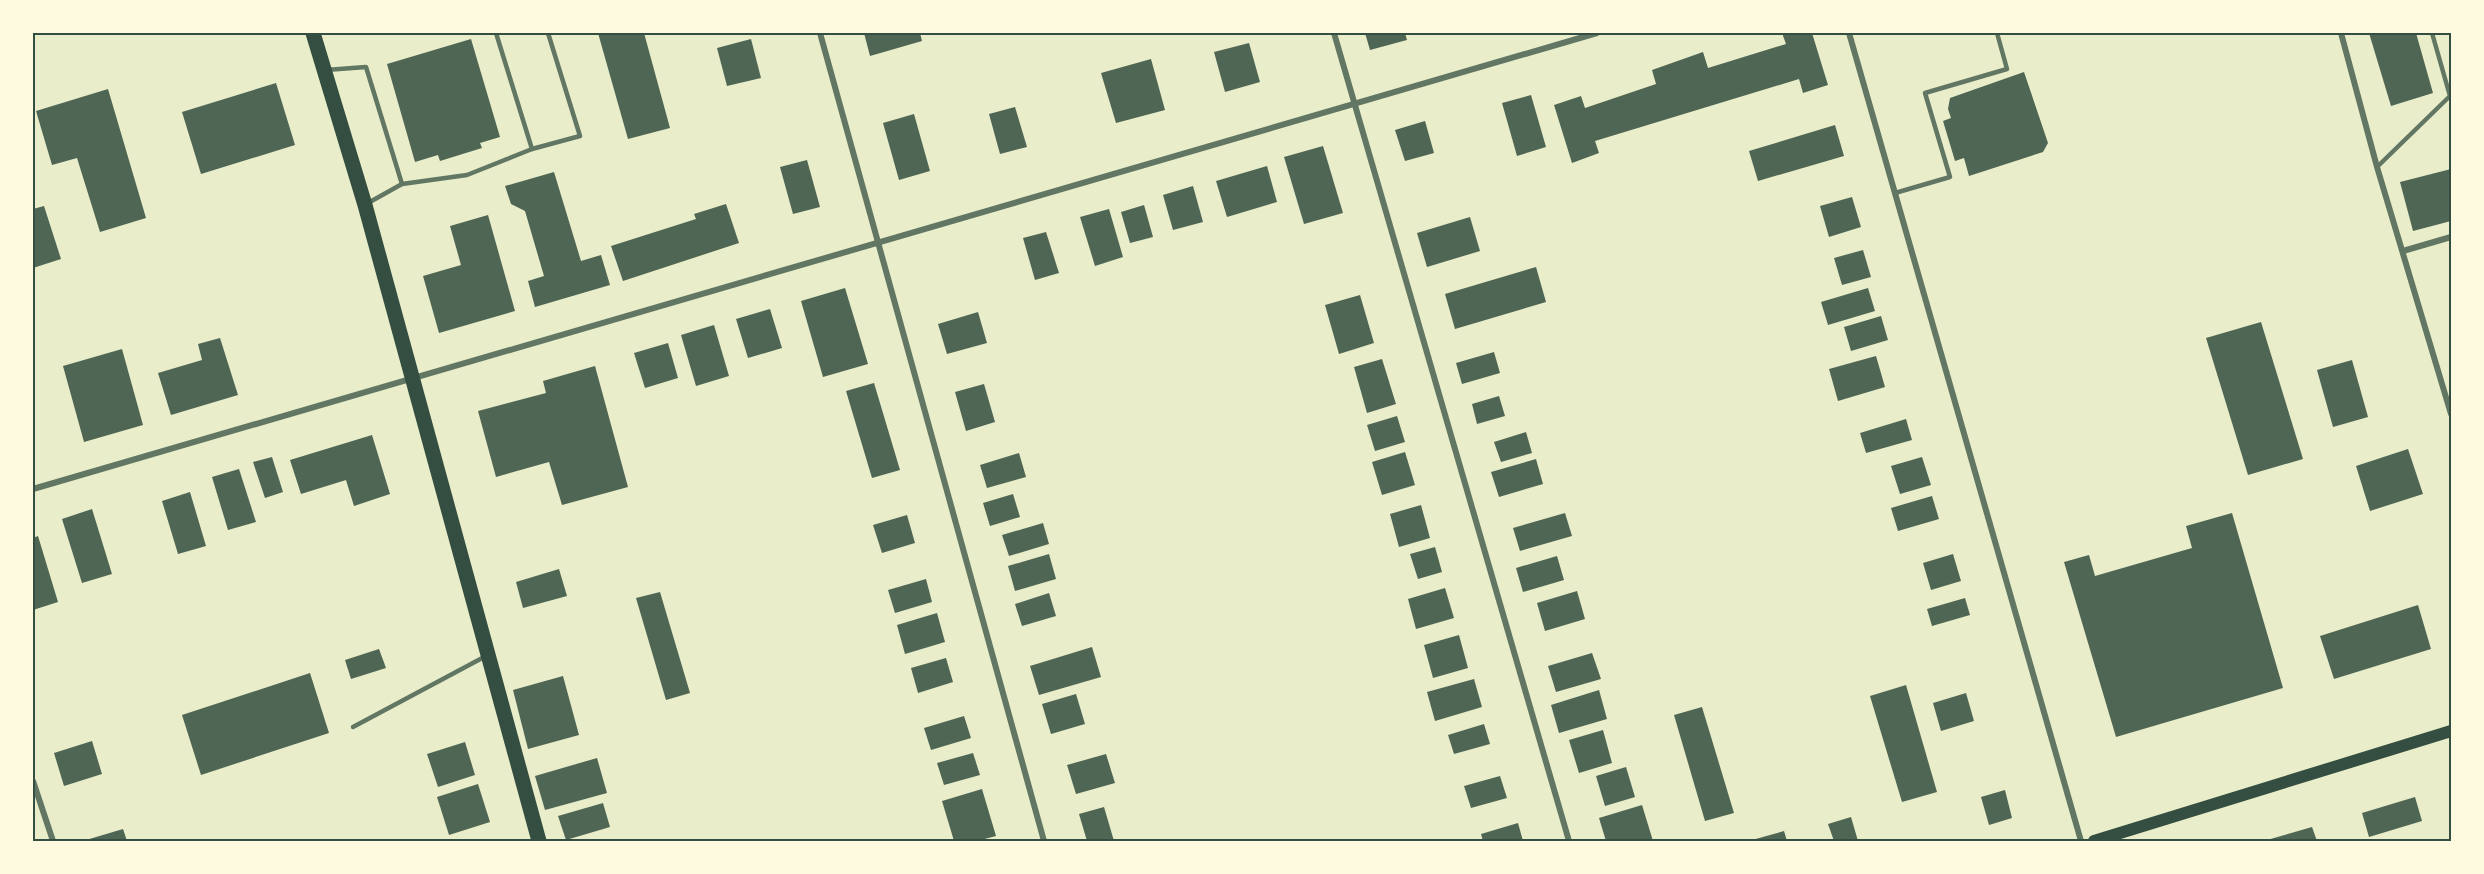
<svg xmlns="http://www.w3.org/2000/svg" width="2484" height="874" font-family="'Fira Sans',sans-serif">
<style>
.building{fill:#4f6655}
.lines{fill:none;stroke-linecap:round;stroke-linejoin:round}
.service{stroke:#617663;stroke-width:4.5}
.minor{stroke:#617663;stroke-width:6}
.secondary{stroke:#344e41;stroke-width:12}
.primary{stroke:#344e41;stroke-width:15}
.neatline{fill:none;stroke:#344e41;stroke-width:2}
</style>
<rect width="100%" height="100%" fill="#e9edc9"/>
<g class="building">
<polygon points="598,33 644,33 670,128 628,139"/>
<polygon points="864,33 920,33 922,41 870,56"/>
<polygon points="1365,33 1405,33 1407,40 1370,50"/>
<polygon points="1782,33 1812,33 1828,85 1803,93 1799,79 1595,141 1599,153 1572,163 1554,105 1581,96 1585,108 1656,84 1652,70 1703,52 1708,68 1786,44"/>
<polygon points="2369,33 2416,33 2433,93 2391,106"/>
<polygon points="471,39 500,137 480,143 482,148 440,161 438,155 415,162 387,64"/>
<polygon points="751,39 761,78 727,86 717,48"/>
<polygon points="1249,43 1260,82 1225,92 1214,52"/>
<polygon points="1151,59 1165,110 1116,123 1101,73"/>
<polygon points="2024,72 2048,143 2043,152 1969,176 1964,158 1955,161 1943,121 1951,118 1948,109 1950,98"/>
<polygon points="276,83 295,145 201,174 182,112"/>
<polygon points="108,89 146,218 100,232 77,158 52,165 36,111"/>
<polygon points="1531,95 1546,147 1517,156 1502,103"/>
<polygon points="1015,107 1027,147 1000,154 989,114"/>
<polygon points="914,114 930,171 899,180 883,123"/>
<polygon points="1425,121 1434,153 1405,161 1395,130"/>
<polygon points="1835,125 1844,156 1758,181 1749,151"/>
<polygon points="1323,146 1343,213 1304,224 1284,157"/>
<polygon points="807,160 820,207 793,214 780,167"/>
<polygon points="1267,166 1277,202 1227,217 1216,181"/>
<polygon points="2451,169 2451,221 2413,231 2400,182"/>
<polygon points="554,172 581,261 601,255 610,285 535,307 528,281 544,276 525,211 511,204 505,186"/>
<polygon points="1193,186 1203,222 1173,230 1163,195"/>
<polygon points="1852,197 1861,227 1829,237 1820,206"/>
<polygon points="726,204 739,243 623,281 611,246 696,219 694,214"/>
<polygon points="1144,205 1153,237 1130,243 1121,212"/>
<polygon points="44,206 61,259 33,268 33,209"/>
<polygon points="1109,209 1123,257 1095,266 1080,217"/>
<polygon points="488,215 515,311 439,333 423,276 461,265 450,226"/>
<polygon points="1470,217 1480,251 1427,267 1417,233"/>
<polygon points="1046,232 1059,273 1035,280 1023,238"/>
<polygon points="1863,250 1871,277 1842,285 1834,258"/>
<polygon points="1536,267 1546,302 1455,329 1445,294"/>
<polygon points="845,288 868,364 823,377 801,301"/>
<polygon points="1868,288 1875,311 1828,325 1821,302"/>
<polygon points="1360,295 1374,343 1339,354 1325,305"/>
<polygon points="770,309 782,348 748,358 736,319"/>
<polygon points="978,312 987,343 947,354 938,324"/>
<polygon points="1881,316 1888,340 1851,351 1844,327"/>
<polygon points="2261,322 2303,459 2248,475 2206,338"/>
<polygon points="714,325 729,376 696,386 681,335"/>
<polygon points="220,338 238,395 171,415 158,373 202,360 198,344"/>
<polygon points="668,343 678,378 645,388 634,353"/>
<polygon points="122,349 143,425 84,442 63,366"/>
<polygon points="1494,352 1500,373 1462,384 1456,363"/>
<polygon points="1876,356 1885,387 1838,401 1829,369"/>
<polygon points="1382,359 1396,404 1367,413 1354,367"/>
<polygon points="2352,360 2368,417 2333,427 2317,370"/>
<polygon points="595,366 628,487 562,505 549,462 496,477 478,411 546,393 543,381"/>
<polygon points="874,383 900,470 872,478 846,391"/>
<polygon points="984,384 995,422 966,431 955,392"/>
<polygon points="1499,396 1505,416 1477,424 1472,404"/>
<polygon points="1397,416 1405,442 1375,451 1367,425"/>
<polygon points="1906,419 1912,440 1866,453 1860,433"/>
<polygon points="1526,432 1532,453 1501,462 1494,442"/>
<polygon points="372,435 390,494 354,506 346,480 301,494 290,460"/>
<polygon points="2408,449 2423,494 2370,511 2356,466"/>
<polygon points="1405,452 1415,485 1382,495 1372,462"/>
<polygon points="1019,453 1026,477 987,488 980,465"/>
<polygon points="272,457 283,492 265,498 253,462"/>
<polygon points="1922,457 1931,485 1900,494 1891,466"/>
<polygon points="1536,459 1543,484 1499,497 1491,472"/>
<polygon points="239,469 256,522 228,530 212,477"/>
<polygon points="190,492 206,546 178,554 162,501"/>
<polygon points="1013,494 1020,517 990,526 983,503"/>
<polygon points="1932,496 1939,519 1898,531 1891,508"/>
<polygon points="1421,505 1430,538 1399,547 1390,514"/>
<polygon points="92,509 112,574 82,583 62,519"/>
<polygon points="1565,513 1572,536 1520,551 1513,528"/>
<polygon points="2232,513 2283,688 2116,737 2064,562 2089,555 2095,576 2192,548 2186,526"/>
<polygon points="907,515 915,543 882,553 873,525"/>
<polygon points="1043,523 1049,544 1009,556 1002,535"/>
<polygon points="38,536 58,602 33,610 33,538"/>
<polygon points="1435,547 1442,572 1418,579 1410,554"/>
<polygon points="1049,554 1056,579 1015,591 1008,566"/>
<polygon points="1953,554 1961,581 1931,590 1923,563"/>
<polygon points="1557,556 1564,580 1523,592 1516,568"/>
<polygon points="559,569 567,596 523,608 516,582"/>
<polygon points="926,579 932,602 895,613 888,590"/>
<polygon points="1445,588 1454,618 1416,629 1408,599"/>
<polygon points="1577,591 1585,619 1545,631 1537,603"/>
<polygon points="660,592 690,693 666,700 636,598"/>
<polygon points="1049,593 1056,616 1022,626 1015,604"/>
<polygon points="1965,598 1970,615 1932,626 1927,609"/>
<polygon points="2418,605 2431,649 2334,679 2320,636"/>
<polygon points="937,613 945,642 905,654 897,625"/>
<polygon points="1459,635 1468,668 1433,678 1424,645"/>
<polygon points="1092,647 1101,677 1039,695 1030,666"/>
<polygon points="379,649 386,668 351,679 345,660"/>
<polygon points="1592,653 1601,679 1556,692 1548,666"/>
<polygon points="946,658 953,682 918,693 911,668"/>
<polygon points="310,673 329,733 201,775 182,715"/>
<polygon points="563,676 579,735 528,749 513,690"/>
<polygon points="1474,679 1482,707 1435,721 1427,692"/>
<polygon points="1906,685 1937,792 1902,802 1870,696"/>
<polygon points="1599,690 1607,719 1559,733 1551,705"/>
<polygon points="1966,693 1974,721 1941,731 1933,703"/>
<polygon points="1076,694 1085,724 1051,734 1042,704"/>
<polygon points="1702,707 1734,813 1705,821 1674,715"/>
<polygon points="964,716 971,738 931,750 924,728"/>
<polygon points="1484,724 1490,744 1454,754 1448,735"/>
<polygon points="1603,730 1612,763 1579,773 1569,740"/>
<polygon points="92,741 102,774 64,786 54,753"/>
<polygon points="465,742 475,775 438,787 427,754"/>
<polygon points="973,753 980,775 944,785 937,763"/>
<polygon points="1106,754 1115,783 1076,794 1067,765"/>
<polygon points="597,758 607,793 545,810 535,776"/>
<polygon points="1626,767 1635,797 1605,806 1596,776"/>
<polygon points="1500,776 1507,798 1471,808 1464,786"/>
<polygon points="478,784 490,822 449,835 437,797"/>
<polygon points="982,789 996,836 977,841 954,841 942,801"/>
<polygon points="2005,790 2012,818 1989,825 1981,797"/>
<polygon points="2415,797 2422,821 2369,837 2362,813"/>
<polygon points="603,803 610,827 566,840 558,816"/>
<polygon points="1642,805 1653,841 1606,841 1599,818"/>
<polygon points="1104,807 1114,841 1087,841 1079,814"/>
<polygon points="1851,817 1858,841 1834,841 1828,824"/>
<polygon points="1518,823 1523,841 1483,841 1481,834"/>
<polygon points="2312,827 2317,841 2267,841 2267,840"/>
<polygon points="123,829 127,841 86,841 86,840"/>
<polygon points="1784,831 1787,841 1752,841 1752,840"/>
</g>
<g class="lines">
<g class="service">
<polyline points="496,33 532,149"/>
<polyline points="326,70 366,67 402,184"/>
<polyline points="2377,167 2450,96 2432,33"/>
<polyline points="1895,193 1950,177 1925,93 2007,69 1997,33"/>
<polyline points="368,203 402,184 467,175 532,149 580,136 548,33"/>
<polyline points="353,727 486,656"/>
</g>
<g class="minor">
<polyline points="820,33 1044,841"/>
<polyline points="1334,33 1569,841"/>
<polyline points="1849,33 2081,841"/>
<polyline points="2341,33 2377,167 2451,414"/>
<polyline points="2403,251 2451,237"/>
<polyline points="33,489 1597,33"/>
<polyline points="33,781 53,841"/>
</g>
<polyline class="secondary" points="2094,841 2451,731"/>
<polyline class="primary" points="313,33 365,205 539,841"/>
</g>
<rect width="2484" height="874" fill="none" stroke="#fefae0" stroke-width="69"/>
<rect x="34" y="34" width="2416" height="806" class="neatline"/>
</svg>
